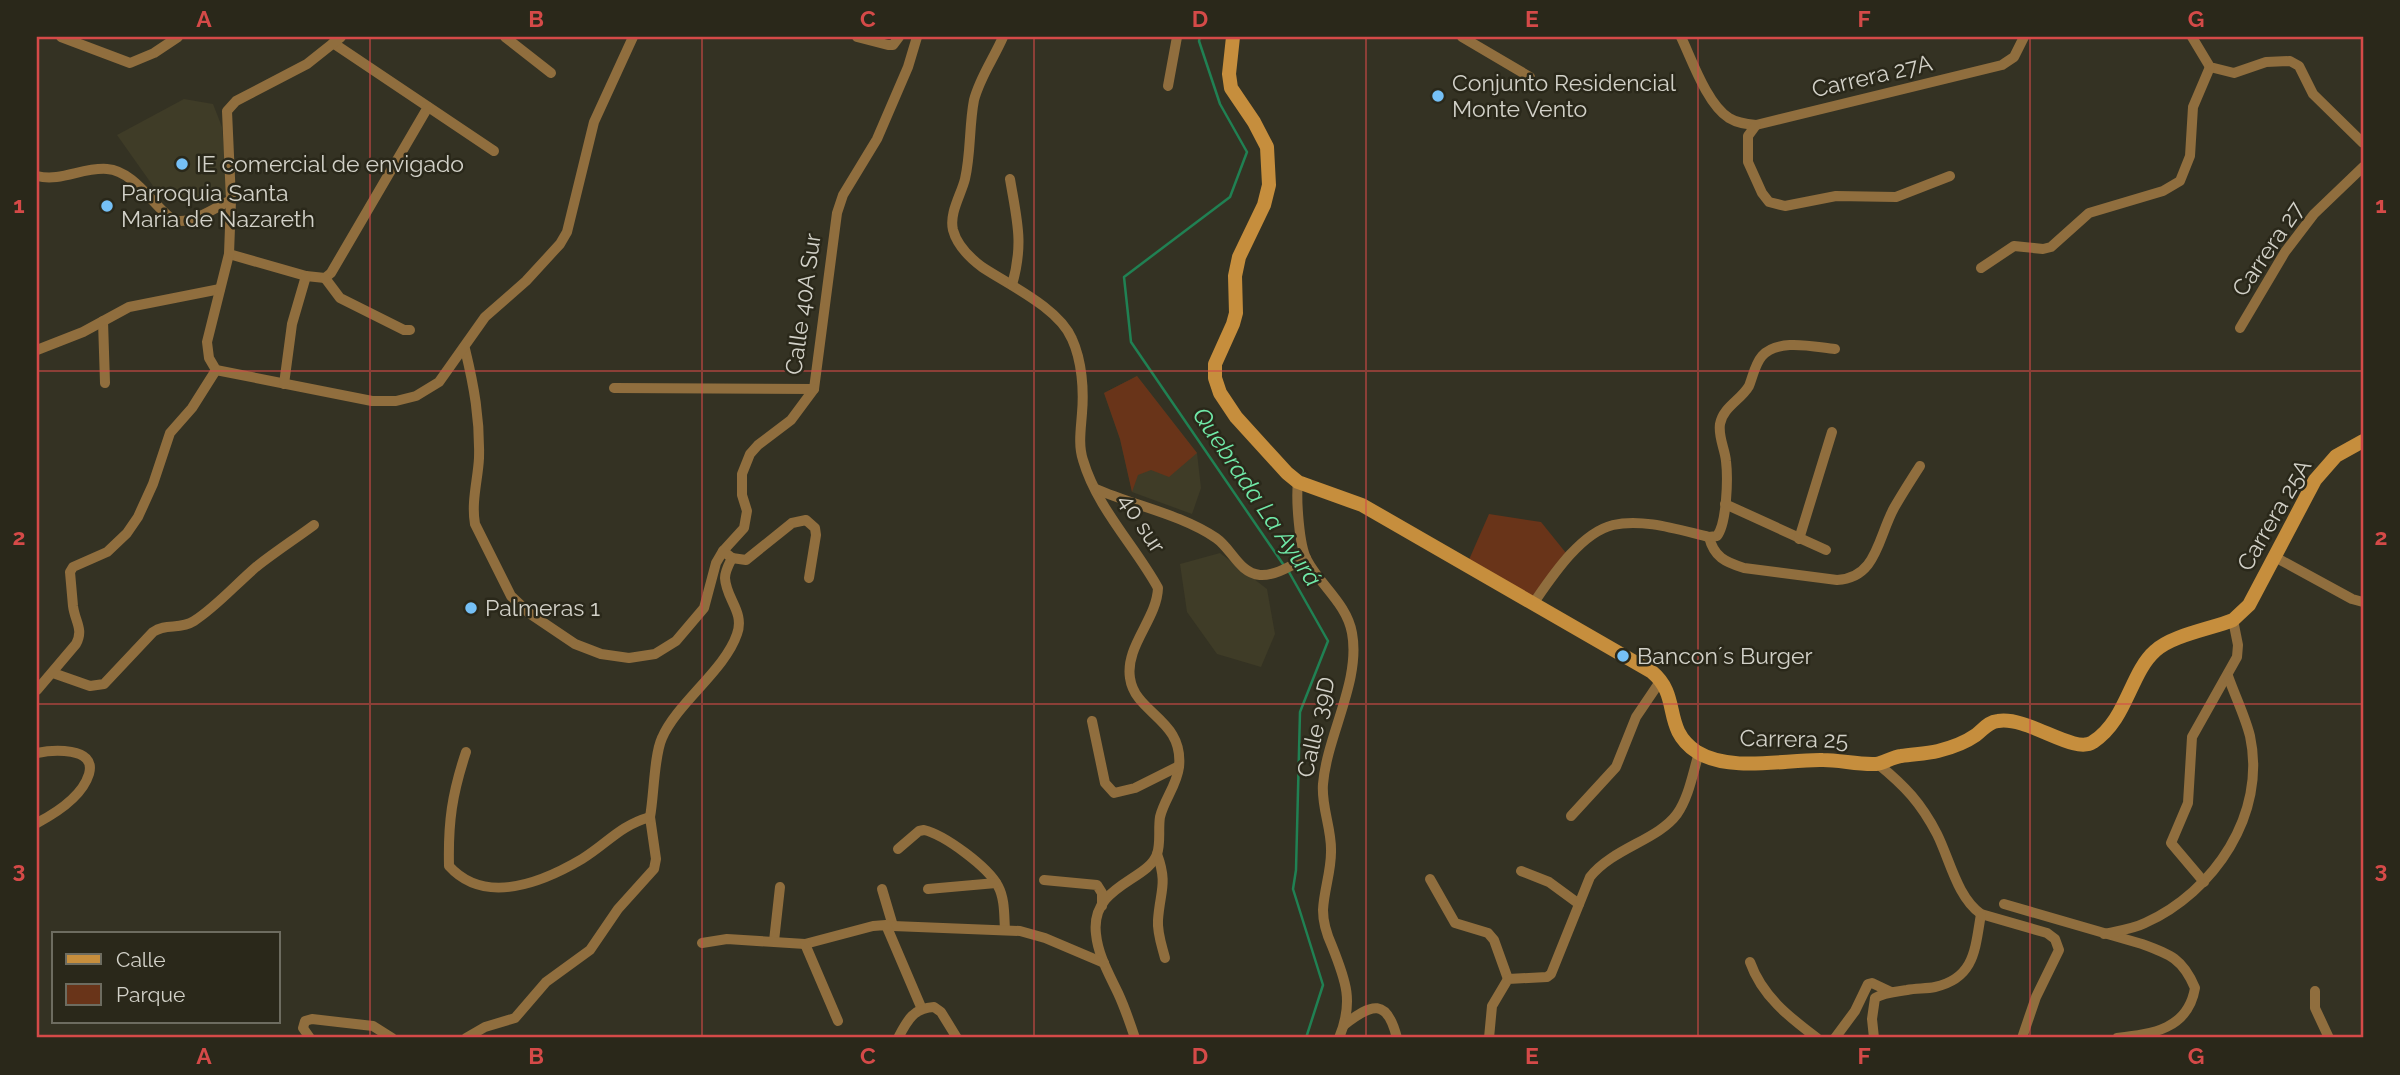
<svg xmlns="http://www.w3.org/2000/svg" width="2400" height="1075" font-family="Raleway,sans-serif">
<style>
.built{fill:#3f3c27}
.green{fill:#693419}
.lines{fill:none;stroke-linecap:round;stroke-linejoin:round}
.stream{stroke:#208153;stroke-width:2.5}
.street{stroke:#906e3e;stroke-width:10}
.secondary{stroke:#c68e3d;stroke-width:14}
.grid{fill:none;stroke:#d54a48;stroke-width:2;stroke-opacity:0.55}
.poi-dot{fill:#75c0f6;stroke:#2a281a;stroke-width:2.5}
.labels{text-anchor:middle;stroke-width:5;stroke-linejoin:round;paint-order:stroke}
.street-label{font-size:23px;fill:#d2d1c8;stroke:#2a281a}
.poi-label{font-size:23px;fill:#d2d1c8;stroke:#2a281a;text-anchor:start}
.water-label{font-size:24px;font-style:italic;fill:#70e9a8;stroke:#2a281a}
.neatline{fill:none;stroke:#d54a48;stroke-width:2.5}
.grid-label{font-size:23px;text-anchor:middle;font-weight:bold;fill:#d54a48}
</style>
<rect width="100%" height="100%" fill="#343223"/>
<g class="built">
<polygon points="184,99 213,104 222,127 228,194 205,201 163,200 117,135"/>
<polygon points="1137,376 1197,453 1201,488 1192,514 1132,492 1120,439 1104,393"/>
<polygon points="1220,553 1267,589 1275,634 1261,667 1217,654 1187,612 1180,564"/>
</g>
<g class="green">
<polygon points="1137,376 1197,453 1169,477 1151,470 1138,475 1132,492 1120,439 1104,393"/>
<polygon points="1489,514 1541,522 1566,553 1531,598 1468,562"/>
</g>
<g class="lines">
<g class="stream">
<polyline points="1200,37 1199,41 1220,104 1247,152 1230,197 1124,277 1131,342 1285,567"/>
<polyline points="1289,572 1328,641 1300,712 1296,870 1293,889 1323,985 1306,1038"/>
</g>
<g class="street">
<polyline points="61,37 130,63 154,53 178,37"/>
<polyline points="505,37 551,73"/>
<polyline points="857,37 888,45 893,45 899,37"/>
<path d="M1003,37C994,58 980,77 974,100C969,126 971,153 965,179C961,195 949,213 953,230C957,245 970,258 982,267C1009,285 1059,308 1072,339C1082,361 1084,390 1082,413C1081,428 1078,445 1083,460C1097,508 1135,546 1158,588C1157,619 1125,646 1130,678C1135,714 1184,719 1179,767C1177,785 1164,800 1160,817C1158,829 1161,843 1157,854C1148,881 1090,885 1096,934C1098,955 1109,974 1118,993C1125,1008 1130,1023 1135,1038"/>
<polyline points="1462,37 1530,77"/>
<path d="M1681,37C1692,60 1707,104 1729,118C1737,123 1746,124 1756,125L2002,65L2014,57L2024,37"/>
<polyline points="2192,37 2210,67 2234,73 2266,62 2290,61 2299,66 2313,94 2363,143"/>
<polyline points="333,43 494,151"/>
<polyline points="1168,86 1177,37"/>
<polyline points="1756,125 1748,136 1748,162 1762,193 1769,202 1785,206 1836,196 1896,197 1950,176"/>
<path d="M37,176C61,182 83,167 107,169C139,171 161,221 180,221C197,221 216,207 231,200"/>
<path d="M1010,179C1017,221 1024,243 1012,285"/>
<polyline points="229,254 306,276 325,278"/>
<polyline points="1981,268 2014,246 2043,249 2051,247 2089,213 2163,191 2180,181 2190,156 2193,107 2210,67"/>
<polyline points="325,278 331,273 428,107"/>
<polyline points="325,278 340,298 404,330 410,330"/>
<polyline points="103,321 105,383"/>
<polyline points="2240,328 2285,252 2314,214 2363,167"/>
<path d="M465,349C474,386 480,419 479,458C478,479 471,502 475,524L511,596L529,613L575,644L601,654L629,658L655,654L676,641L704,608L716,563L723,551L744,528L747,511L742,495V474L750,454L758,445L791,420L814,389L837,213L843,195L877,139L908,67L917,37"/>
<polyline points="37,350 83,332 129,307 220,289"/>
<polyline points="216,370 372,401 396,401 416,396 439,382 485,317 526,281 560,244 567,232 594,122 633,37"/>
<polyline points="216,370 209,358 207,342 229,254 231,200 227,111 236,101 307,64 341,37"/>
<polyline points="284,384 292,324 306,276"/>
<polyline points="614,388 814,389"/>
<path d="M1298,482C1296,499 1299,546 1307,560C1320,585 1347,604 1352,633C1361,681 1327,735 1323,784C1321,807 1332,829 1331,852C1331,872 1324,890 1323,910C1323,923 1327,935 1332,946C1346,981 1354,1002 1339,1038"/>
<path d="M1096,489C1135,506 1180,514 1216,538C1232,549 1239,573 1260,575C1276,576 1292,565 1306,558"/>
<polyline points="1725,504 1826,550"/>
<path d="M1709,537C1714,557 1725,562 1744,568L1837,580C1877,578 1878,537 1894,508C1902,494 1911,480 1920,466"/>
<polyline points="1799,539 1832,432"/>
<polyline points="2275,557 2352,599 2363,602"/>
<polyline points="732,558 746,560 792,523 806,520 815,528 816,535 809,578"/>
<path d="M1533,604C1551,578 1580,533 1613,525C1643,518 1679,530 1709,537L1717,536C1727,523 1728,478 1726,461C1725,449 1718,437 1720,424C1723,407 1741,400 1749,386C1753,376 1755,364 1762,356C1778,338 1814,347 1835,349"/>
<path d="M53,673L90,686L104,684L153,632C166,623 180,630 194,621C217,606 235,585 256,567C275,552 295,539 314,525"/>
<path d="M37,690L76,644C84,629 75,622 73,606C72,595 71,584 70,572L73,567L107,552L127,533L138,517L153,484L170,433L192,408L216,370"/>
<polyline points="1092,721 1105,783 1114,793 1135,788 1179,766"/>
<path d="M466,752C452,794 448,822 449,866C485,906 543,882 582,859C608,843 619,826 650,817L656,859L654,869L618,909L590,950L546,982L515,1018L485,1027L466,1038"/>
<path d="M37,753C51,750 97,746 89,774C82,797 56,813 37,823"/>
<path d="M1878,764C1905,786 1921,803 1937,834C1950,860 1957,897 1981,914L2047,933L2055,939L2059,950L2036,997L2022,1038"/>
<polyline points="1571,816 1616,767 1636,717 1661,680"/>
<path d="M650,817C654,796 654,755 662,738C677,703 725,670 737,634C745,612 726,599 725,578C725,571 729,564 732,558L723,551"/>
<path d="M898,849L919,831L924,830C945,835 988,867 998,886C1005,899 1004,915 1005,930"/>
<path d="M1157,854C1168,884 1160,891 1158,920C1157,933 1162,946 1165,958"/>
<polyline points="1521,871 1549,882 1579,904"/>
<polyline points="1430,879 1455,923 1488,933 1494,940 1508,979"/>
<polyline points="1044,880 1097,885 1102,893 1102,906"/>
<polyline points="2204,882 2171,843 2188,803 2192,737 2237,657 2238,645 2233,620"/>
<polyline points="882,889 893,926 889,925"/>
<polyline points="928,889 996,883"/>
<path d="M2004,904L2142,944C2170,954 2183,959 2195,988C2188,1029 2153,1034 2117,1038"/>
<polyline points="893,926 1020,931 1045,938 1104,963"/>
<path d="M2104,934C2117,931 2133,929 2145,923C2214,892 2267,814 2250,736C2245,716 2235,696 2228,676"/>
<polyline points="774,941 780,887"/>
<polyline points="702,943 727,939 805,944 873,926 886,925 921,1007"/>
<polyline points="805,944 838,1021"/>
<path d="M1750,962C1762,996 1789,1017 1817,1038"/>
<polyline points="2315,991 2315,1008 2329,1038"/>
<path d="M1344,1025C1372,1003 1387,998 1397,1038"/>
<polyline points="310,1038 303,1028 305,1021 312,1019 373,1026 392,1038"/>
<path d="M898,1038C907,1021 913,1008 934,1007L941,1012L957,1038"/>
<path d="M1489,1038L1492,1006L1508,979L1547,977L1551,974L1590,877C1613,848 1658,840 1677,814C1689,797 1693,772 1699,753"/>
<polyline points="1835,1038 1855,1011 1868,984 1872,983 1891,992"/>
<path d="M1874,1038L1872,1019L1875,998C1885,992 1896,992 1907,990C1916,988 1926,989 1935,987C1975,978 1975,949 1981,914"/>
</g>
<path class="secondary" d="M1233,37L1229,74L1231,88L1254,122L1267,147L1269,185L1264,205L1239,257L1235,276L1236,313L1233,324L1215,364V378L1220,393L1236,417L1287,473L1298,482L1362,505L1652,672C1682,697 1661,728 1697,752C1731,773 1786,759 1823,760C1840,760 1859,765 1876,764C1884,763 1892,757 1901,756C1913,754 1926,754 1938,751C1950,748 1966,742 1976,735C1984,729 1988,722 1998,721C2028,716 2074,755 2093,742C2127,720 2130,673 2155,651C2172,635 2211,629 2233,620L2249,605L2315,480L2336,456L2363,441"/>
</g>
<path class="grid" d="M370,37V1038M702,37V1038M1034,37V1038M1366,37V1038M1698,37V1038M2030,37V1038M37,371H2363M37,704H2363"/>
<g class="poi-dot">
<circle cx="1438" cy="96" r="7"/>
<circle cx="182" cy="164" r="7"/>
<circle cx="107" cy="206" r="7"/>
<circle cx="471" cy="608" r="7"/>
<circle cx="1623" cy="656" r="7"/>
</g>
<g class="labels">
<g class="street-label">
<text transform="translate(1872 76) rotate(-13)" y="8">Carrera 27A</text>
<text transform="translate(2268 249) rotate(-56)" y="8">Carrera 27</text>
<text transform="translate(803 304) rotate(-82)" y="8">Calle 40A Sur</text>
<text transform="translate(2274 515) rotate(-60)" y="8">Carrera 25A</text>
<text transform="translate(1142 523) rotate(57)" y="8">40 sur</text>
<text transform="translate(1316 727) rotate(-77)" y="8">Calle 39D</text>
<text transform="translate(1794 739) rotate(1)" y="8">Carrera 25</text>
</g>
<g class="poi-label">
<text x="1452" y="91">Conjunto Residencial<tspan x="1452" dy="26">Monte Vento</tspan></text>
<text x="196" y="172">IE comercial de envigado</text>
<text x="121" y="201">Parroquia Santa<tspan x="121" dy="26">Maria de Nazareth</tspan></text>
<text x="485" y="616">Palmeras 1</text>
<text x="1637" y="664">Bancon´s Burger</text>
</g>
<g class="water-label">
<text transform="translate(1257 497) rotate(56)" y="8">Quebrada La Ayurá</text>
</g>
</g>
<rect width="2400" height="1075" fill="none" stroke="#2a281a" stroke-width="77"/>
<rect x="52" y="932" width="228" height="91" fill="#2a281a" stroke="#6d6c60" stroke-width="2"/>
<rect x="66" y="954" width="35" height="10" fill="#c68e3d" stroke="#6d6c60" stroke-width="2"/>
<text x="116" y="967" font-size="21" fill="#d2d1c8">Calle</text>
<rect x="66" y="984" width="35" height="21" fill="#693419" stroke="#6d6c60" stroke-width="2"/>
<text x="116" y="1002" font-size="21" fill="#d2d1c8">Parque</text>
<rect x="38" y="38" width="2324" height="998" class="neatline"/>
<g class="grid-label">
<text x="204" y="27">A</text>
<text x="536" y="27">B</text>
<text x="868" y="27">C</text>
<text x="1200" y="27">D</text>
<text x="1532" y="27">E</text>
<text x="1864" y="27">F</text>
<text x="2196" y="27">G</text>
<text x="19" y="213">1</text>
<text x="2381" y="213">1</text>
<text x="19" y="545">2</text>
<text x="2381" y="545">2</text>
<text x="19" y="878">3</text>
<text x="2381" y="878">3</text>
<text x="204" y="1064">A</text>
<text x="536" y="1064">B</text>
<text x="868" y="1064">C</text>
<text x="1200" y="1064">D</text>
<text x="1532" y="1064">E</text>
<text x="1864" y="1064">F</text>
<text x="2196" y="1064">G</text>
</g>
</svg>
